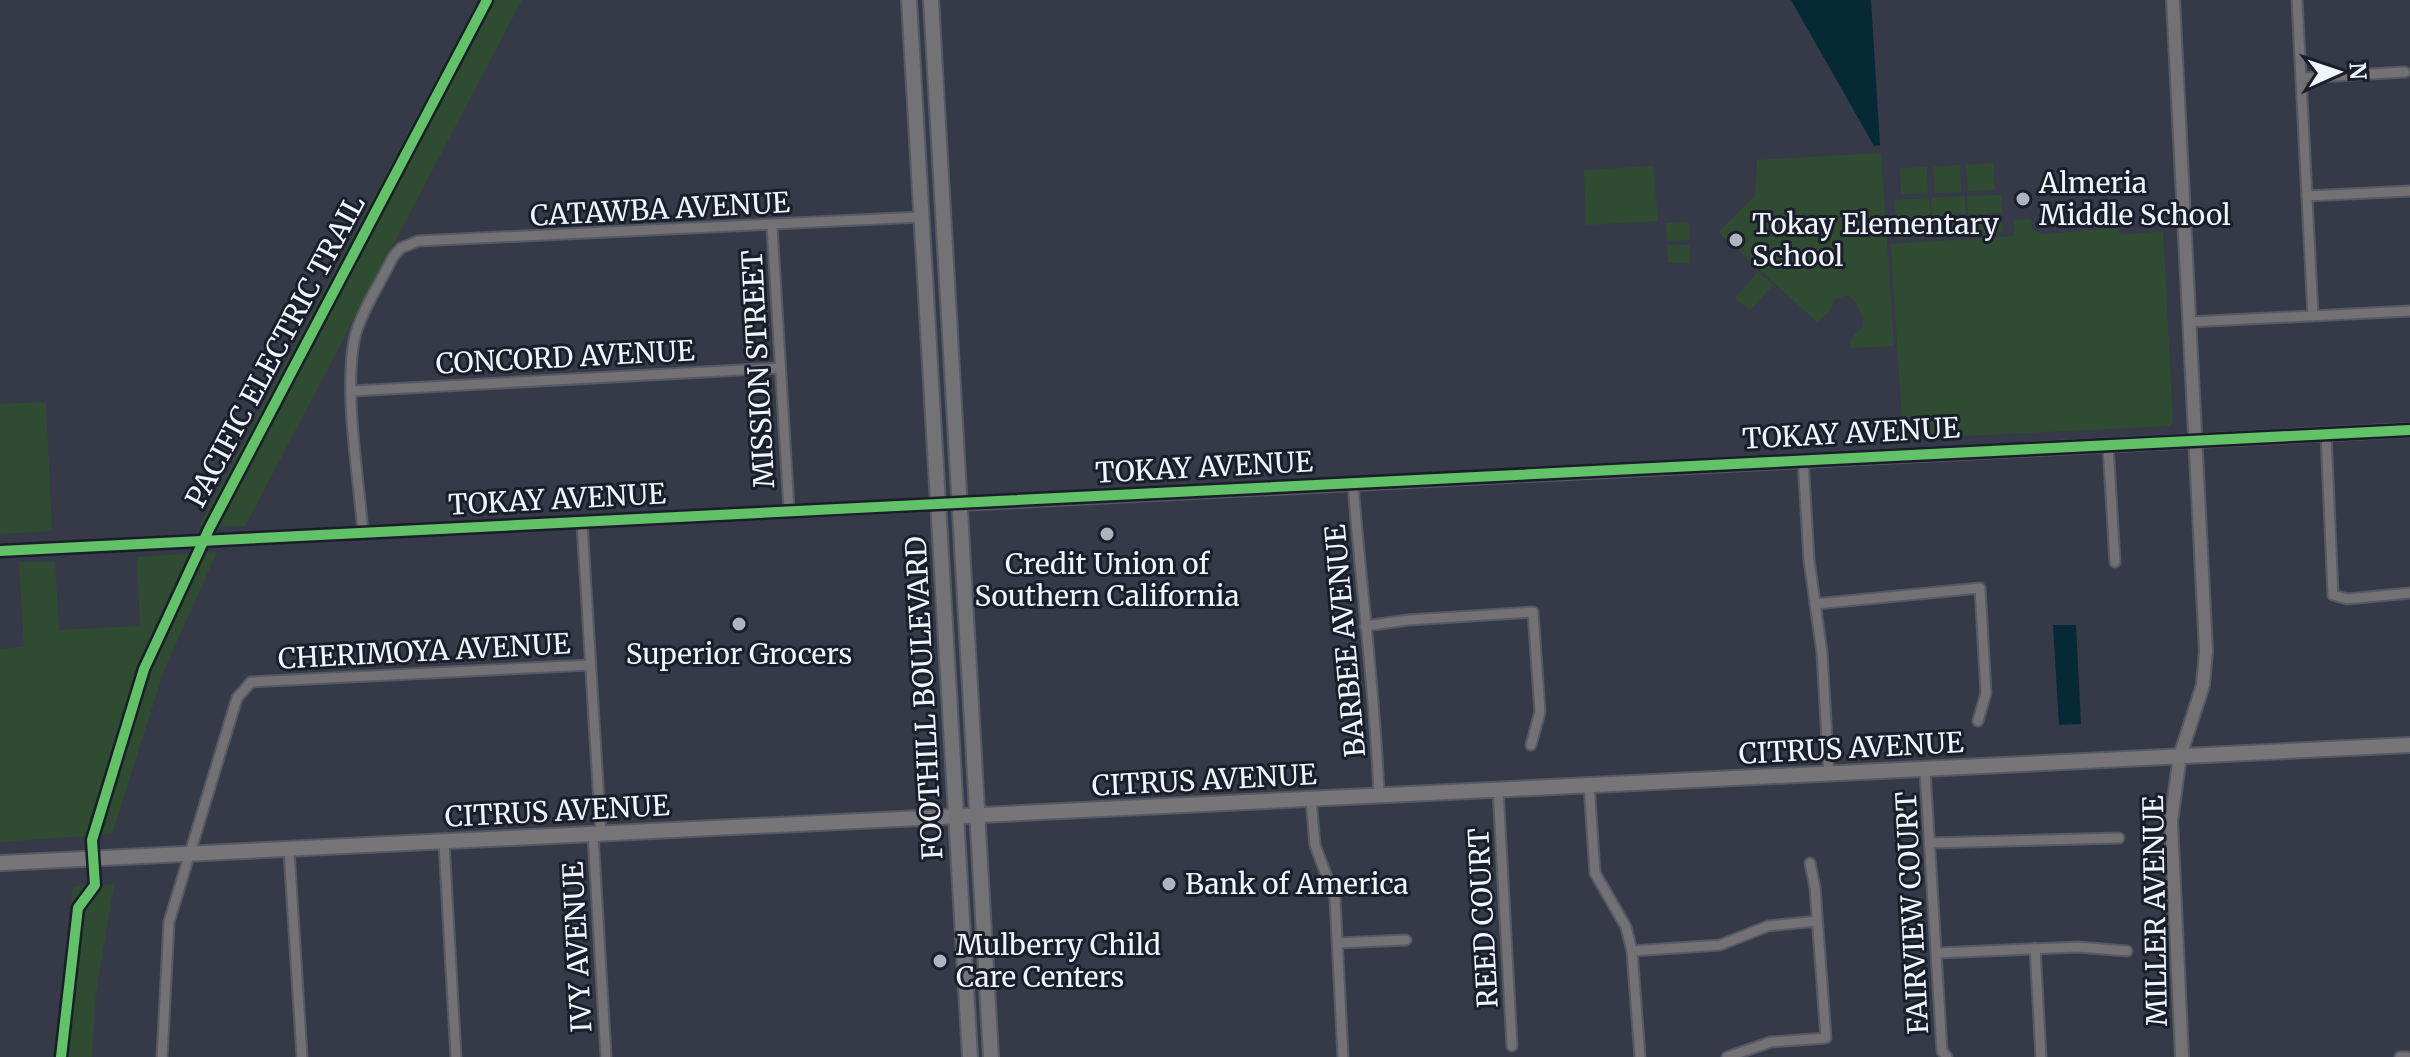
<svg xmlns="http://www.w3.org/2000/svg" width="2410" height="1057" font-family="Merriweather,serif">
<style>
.green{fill:#2f4c32}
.water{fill:#062a35}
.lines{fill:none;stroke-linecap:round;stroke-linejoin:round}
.minor-casing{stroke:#555963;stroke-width:13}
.tertiary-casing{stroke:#555963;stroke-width:16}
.secondary-casing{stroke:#555963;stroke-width:18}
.primary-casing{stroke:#555963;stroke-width:18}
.minor{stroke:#737173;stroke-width:9}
.tertiary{stroke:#737173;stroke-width:12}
.secondary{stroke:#777577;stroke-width:14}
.primary{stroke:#737277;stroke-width:14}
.cycleway-casing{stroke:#1b1e2a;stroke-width:15}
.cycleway{stroke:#61c268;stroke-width:10}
.poi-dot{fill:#afb3be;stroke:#1b1e2a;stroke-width:3}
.labels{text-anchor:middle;stroke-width:6;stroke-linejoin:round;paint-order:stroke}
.poi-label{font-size:28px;fill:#f0f4fd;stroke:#1b1e2a;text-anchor:start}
.street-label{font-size:28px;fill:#f0f4fd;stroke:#1b1e2a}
</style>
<rect width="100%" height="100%" fill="#363a48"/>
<g class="green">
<polygon points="478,0 522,0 245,526 199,526"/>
<path d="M1881,153L1894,346L1849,348L1852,337L1863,327C1863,314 1858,304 1848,295L1835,299L1830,311L1817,322L1718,232L1755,196L1757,160Z"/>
<polygon points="1993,163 1995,190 1968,191 1966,165"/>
<polygon points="1960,165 1961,192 1935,193 1933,167"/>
<polygon points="1653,166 1658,221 1586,225 1584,170"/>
<polygon points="1927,167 1928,194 1901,194 1900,168"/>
<polygon points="2001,195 2002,212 1968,215 1967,196"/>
<polygon points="1965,196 1966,214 1932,216 1931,198"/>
<polygon points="1929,198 1930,216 1896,218 1895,200"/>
<polygon points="2002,215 2003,232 1969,234 1968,216"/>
<polygon points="1966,216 1967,235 1933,236 1932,218"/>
<polygon points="1930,218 1931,236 1897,238 1896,220"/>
<polygon points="2031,219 2033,231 2044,234 2118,228 2120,235 2163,231 2173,422 2169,426 1903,439 1891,244 2014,236 2014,220"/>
<polygon points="1688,222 1690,240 1667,241 1666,223"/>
<polygon points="1667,245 1689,245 1690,263 1668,263"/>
<polygon points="1758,272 1773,285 1750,310 1735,298"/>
<polygon points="46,402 52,531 0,534 0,404"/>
<polygon points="217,552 164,670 112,834 0,842 0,649 24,647 19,562 55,562 59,630 140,626 137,557"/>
<polygon points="114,884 96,992 92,1057 56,1057 73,886"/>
</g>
<g class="water">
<polygon points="1791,0 1871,0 1880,145 1874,146"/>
<polygon points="2053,625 2076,625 2081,724 2059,725"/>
</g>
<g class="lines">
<defs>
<g id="minor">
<polyline points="2297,0 2313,316"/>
<polyline points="2301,78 2405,72"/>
<polyline points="2307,196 2410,191"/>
<polyline points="772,226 789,510"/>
<polyline points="2188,322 2410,311"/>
<polyline points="352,391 780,368"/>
<polyline points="2326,434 2333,595 2347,599 2410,593"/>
<polyline points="2108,445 2115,562"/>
<polyline points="1803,459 1809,560 1822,653 1829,775"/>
<path d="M1353,484C1361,588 1375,691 1379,795"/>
<polyline points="582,523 601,835"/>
<path d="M363,534C359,477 343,391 355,336C362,310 381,282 393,257L401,248L418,241L921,217"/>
<polyline points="0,551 959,504"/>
<polyline points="1815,604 1980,588 1986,693 1978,721"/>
<polyline points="1365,626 1408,620 1533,612 1540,712 1531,745"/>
<polyline points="1925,771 1942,1051 1947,1057"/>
<polyline points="1589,785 1595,873 1626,927 1632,951 1640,1057"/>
<polyline points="1498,789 1512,1046"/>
<polyline points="1311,799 1315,845 1335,899 1343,1057"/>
<polyline points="593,835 606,1057"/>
<polyline points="444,843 456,1057"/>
<polyline points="1930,843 2119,838"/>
<polyline points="289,850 302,1057"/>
<polyline points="1338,943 1406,940"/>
<polyline points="2035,948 2041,1057"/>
<polyline points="1632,951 1720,945 1768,926 1817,921"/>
<polyline points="1937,953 2078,947 2127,951"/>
<polyline points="162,1057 169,922 237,698 251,682 590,665"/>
<polyline points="1727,1057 1771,1042 1826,1038 1815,888 1810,863"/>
<polyline points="2400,1057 2408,1057"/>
</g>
<g id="tertiary">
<polyline points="2173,0 2206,651 2203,685 2180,756 2171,821 2182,1057"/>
<polyline points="959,504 2410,430"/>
</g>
<polyline id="secondary" points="0,863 2410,745"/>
<g id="primary">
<polyline points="909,0 970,1057"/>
<polyline points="931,0 991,1057"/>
</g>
</defs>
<use href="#minor" class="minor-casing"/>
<use href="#tertiary" class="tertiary-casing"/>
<use href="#secondary" class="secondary-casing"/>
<use href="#primary" class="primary-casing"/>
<use href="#minor" class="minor"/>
<use href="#tertiary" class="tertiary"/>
<use href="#secondary" class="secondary"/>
<use href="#primary" class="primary"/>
<defs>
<g id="cycleway">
<polyline points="0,551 2410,430"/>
<polyline points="61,1057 78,908 95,885 92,840 144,669 209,529 487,0"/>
</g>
</defs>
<use href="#cycleway" class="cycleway-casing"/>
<use href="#cycleway" class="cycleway"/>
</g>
<g class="poi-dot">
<circle cx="2023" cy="199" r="8"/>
<circle cx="1736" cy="240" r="8"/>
<circle cx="1107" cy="534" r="8"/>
<circle cx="739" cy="624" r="8"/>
<circle cx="1169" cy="884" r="8"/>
<circle cx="940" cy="961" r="8"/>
</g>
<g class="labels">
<g class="poi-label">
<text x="2039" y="193">Almeria<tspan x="2039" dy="32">Middle School</tspan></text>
<text x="1752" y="234">Tokay Elementary<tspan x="1752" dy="32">School</tspan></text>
<text x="1107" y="574" text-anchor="middle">Credit Union of<tspan x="1107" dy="32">Southern California</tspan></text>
<text x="739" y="664" text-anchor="middle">Superior Grocers</text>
<text x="1185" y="894">Bank of America</text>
<text x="956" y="955">Mulberry Child<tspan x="956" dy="32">Care Centers</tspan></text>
</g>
<g class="street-label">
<text transform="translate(660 209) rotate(-3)" y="10">CATAWBA AVENUE</text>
<text transform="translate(275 351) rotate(-62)" y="10">PACIFIC ELECTRIC TRAIL</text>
<text transform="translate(565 357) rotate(-3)" y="10">CONCORD AVENUE</text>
<text transform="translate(758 369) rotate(-93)" y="10">MISSION STREET</text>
<text transform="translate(1851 433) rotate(-3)" y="10">TOKAY AVENUE</text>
<text transform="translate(1204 467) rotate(-3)" y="10">TOKAY AVENUE</text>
<text transform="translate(557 499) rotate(-3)" y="10">TOKAY AVENUE</text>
<text transform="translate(1345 641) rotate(-95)" y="10">BARBEE AVENUE</text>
<text transform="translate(424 651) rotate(-3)" y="10">CHERIMOYA AVENUE</text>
<text transform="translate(924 698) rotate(-93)" y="10">FOOTHILL BOULEVARD</text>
<text transform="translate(1851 748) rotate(-3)" y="10">CITRUS AVENUE</text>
<text transform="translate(1204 780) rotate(-3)" y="10">CITRUS AVENUE</text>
<text transform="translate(557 811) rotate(-3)" y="10">CITRUS AVENUE</text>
<text transform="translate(2155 911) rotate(-91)" y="10">MILLER AVENUE</text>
<text transform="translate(1912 913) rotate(-93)" y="10">FAIRVIEW COURT</text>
<text transform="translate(1483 918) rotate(-93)" y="10">REED COURT</text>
<text transform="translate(577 947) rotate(-93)" y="10">IVY AVENUE</text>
</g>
</g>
<g transform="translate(2338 72) rotate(87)" stroke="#1b1e2a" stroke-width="6" paint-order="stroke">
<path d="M0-6L14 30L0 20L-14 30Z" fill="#f0f4fd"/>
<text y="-12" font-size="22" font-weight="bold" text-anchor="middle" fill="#f0f4fd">N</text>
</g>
</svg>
